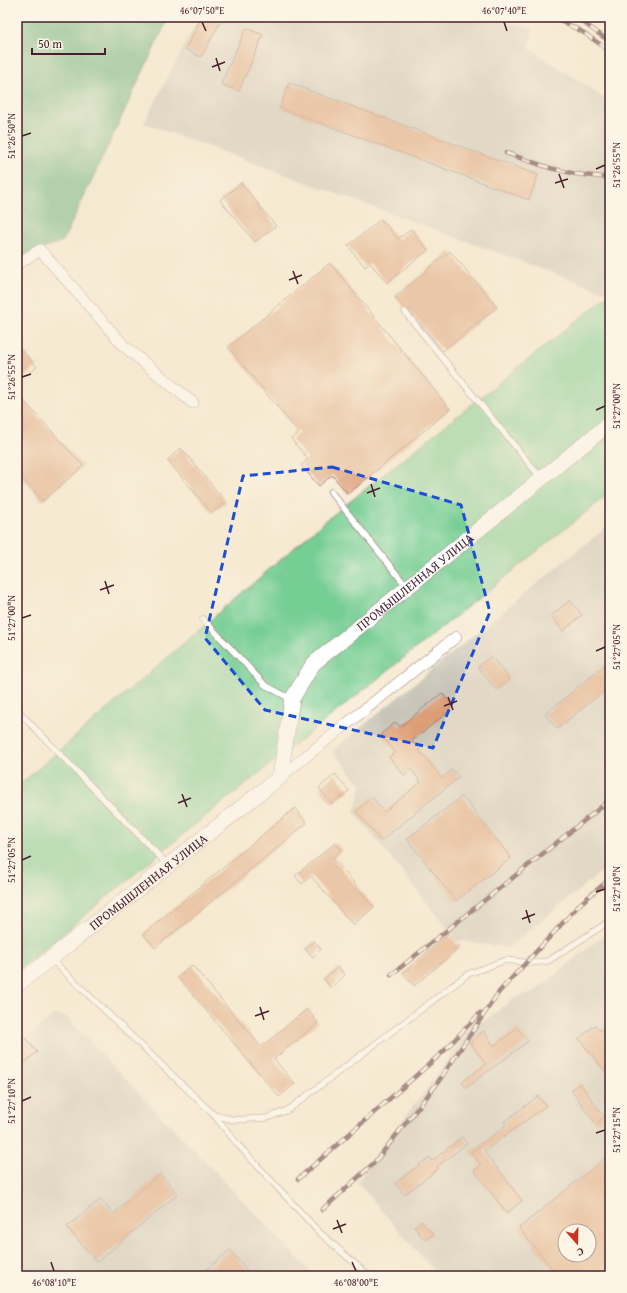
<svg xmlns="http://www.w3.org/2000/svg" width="627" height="1293" font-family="'Gentium Book Plus',serif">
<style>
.industrial{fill:#c8c4b8;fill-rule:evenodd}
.green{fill:#74ce94;stroke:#5f7660}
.forest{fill:#5fb17e;stroke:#546854}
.building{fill:#dc9d74;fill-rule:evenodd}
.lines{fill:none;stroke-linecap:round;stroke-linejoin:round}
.lane-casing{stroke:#a0847e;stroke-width:7}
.street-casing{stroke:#a0847e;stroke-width:12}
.secondary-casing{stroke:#a0847e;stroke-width:16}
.lane{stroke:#fff;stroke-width:5.5}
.street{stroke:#fff;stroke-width:11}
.secondary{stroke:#fff;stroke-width:15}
.rail-casing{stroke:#4a1f2b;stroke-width:4.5}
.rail{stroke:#fcf5e5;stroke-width:3;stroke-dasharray:9;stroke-linecap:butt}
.marked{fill:none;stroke:#1d4ed8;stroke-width:3;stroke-dasharray:8 5;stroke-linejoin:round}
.ticks{fill:none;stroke:#4a1f2b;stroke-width:1.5}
.labels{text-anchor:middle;stroke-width:3.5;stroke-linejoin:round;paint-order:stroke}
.street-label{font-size:13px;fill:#4a1f2b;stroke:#fcf5e5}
.neatline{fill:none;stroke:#4a1f2b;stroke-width:1.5}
.ticks-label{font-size:10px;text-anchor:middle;fill:#4a1f2b}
</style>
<rect width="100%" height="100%" fill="#fcf5e5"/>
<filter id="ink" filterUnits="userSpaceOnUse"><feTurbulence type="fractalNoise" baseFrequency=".025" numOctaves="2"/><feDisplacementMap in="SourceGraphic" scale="8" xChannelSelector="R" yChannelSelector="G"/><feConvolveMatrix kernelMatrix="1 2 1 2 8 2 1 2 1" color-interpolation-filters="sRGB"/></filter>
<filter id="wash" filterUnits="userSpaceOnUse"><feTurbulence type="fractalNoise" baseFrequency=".012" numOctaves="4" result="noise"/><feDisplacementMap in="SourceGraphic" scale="16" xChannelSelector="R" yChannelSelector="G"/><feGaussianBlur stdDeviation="0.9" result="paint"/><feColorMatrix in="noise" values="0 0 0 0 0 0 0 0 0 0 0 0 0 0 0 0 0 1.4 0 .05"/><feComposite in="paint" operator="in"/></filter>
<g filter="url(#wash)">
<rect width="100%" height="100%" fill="#f6e9d1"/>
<g class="industrial">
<polygon points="199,17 492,17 533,29 529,48 610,102 610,288 605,292 144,123"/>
<polygon points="610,524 610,865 508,948 457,940 354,812 362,785 332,751"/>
<path d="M610,930V1276H438L357,1182L478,1019L484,1021L516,997L534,992ZM565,1231H589V1255H565Z"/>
<polygon points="54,1015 65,1016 315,1276 17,1276 17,1045"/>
</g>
<polygon class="green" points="610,294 610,493 192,827 17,971 17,787 323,523"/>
<polygon class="forest" points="17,17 169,17 63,241 17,259"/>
<g id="blocks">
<g class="building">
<polygon points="202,17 223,17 201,57 185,49"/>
<polygon points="246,28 263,35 239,91 221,84"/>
<polygon points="289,83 538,175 529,200 280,108"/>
<polygon points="241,183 276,226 255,242 220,200"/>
<polygon points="381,219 398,239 411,229 428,250 387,283 370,263 365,267 348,246"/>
<polygon points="450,251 497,307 443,351 408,309 404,308 395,297"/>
<polygon points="330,263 450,409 348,494 332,475 319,486 301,465 308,459 291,439 299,433 228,347"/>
<polygon points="17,345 37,367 26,376 17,366"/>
<polygon points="17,393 83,466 43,501 17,472"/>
<polygon points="181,448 226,502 212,513 167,460"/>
<polygon points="570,600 582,615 563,631 551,616"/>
<polygon points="491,656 510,679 496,690 478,667"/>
<polygon points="610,661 610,686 557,729 545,714"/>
<polygon points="442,693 454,707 412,741 442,778 452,769 459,777 381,841 356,811 372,797 384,812 421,782 411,769 404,775 389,757 395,752 381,734 396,722 400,727"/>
<polygon points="335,774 349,791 332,804 319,788"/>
<polygon points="462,796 511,858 456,901 407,839"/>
<polygon points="295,808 307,823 155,948 143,934"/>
<polygon points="335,843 342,850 333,858 374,907 353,925 311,876 302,884 295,876"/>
<polygon points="448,934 460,947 414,986 403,973"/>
<polygon points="314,941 321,949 313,957 305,949"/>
<polygon points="192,965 261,1047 307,1009 318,1023 274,1059 295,1084 279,1097 178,977"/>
<polygon points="338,967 345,975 331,988 324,979"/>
<polygon points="610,1023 610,1077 579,1039 595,1025 600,1031"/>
<polygon points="517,1028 528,1041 466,1088 462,1082 486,1064 470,1042 484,1031 494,1046"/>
<polygon points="25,1038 37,1052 17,1069 17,1045"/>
<polygon points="580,1083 604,1117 596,1124 571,1090"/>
<polygon points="538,1096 546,1106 484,1151 522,1201 507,1213 474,1171 481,1165 471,1152 506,1125 504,1122"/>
<polygon points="462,1137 467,1143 437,1167 438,1169 404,1195 395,1183 430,1157 432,1161"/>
<path d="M610,1154V1276H558L519,1228ZM565,1231H589V1255H565Z"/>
<polygon points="160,1174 178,1194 97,1262 67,1227 101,1199 113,1214"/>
<polygon points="421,1221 433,1234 425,1240 414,1227"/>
<polygon points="230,1250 252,1276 199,1276"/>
</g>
</g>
</g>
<g filter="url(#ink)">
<use href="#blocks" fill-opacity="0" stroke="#a0847e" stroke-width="1"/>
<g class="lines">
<defs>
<g id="lane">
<polyline points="405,312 541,478"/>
<polyline points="331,492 407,587"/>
<polyline points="203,619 265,685 291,699"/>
<polyline points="17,710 168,865"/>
<polyline points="51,959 214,1115 239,1146 319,1232 369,1276"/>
<polyline points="214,1115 234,1120 267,1118 288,1110 468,974 506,960 530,963 548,961 610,921"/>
</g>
<g id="street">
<polyline points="17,264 40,250 124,346 193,403"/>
<polyline points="280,777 456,637"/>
</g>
<g id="secondary">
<path id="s1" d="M17,985L280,777L292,699L313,664L610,423"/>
</g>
</defs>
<use href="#lane" class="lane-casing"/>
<use href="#street" class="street-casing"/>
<use href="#secondary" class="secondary-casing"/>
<use href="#lane" class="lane"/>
<use href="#street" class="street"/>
<use href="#secondary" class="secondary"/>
<defs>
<g id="rail">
<polyline points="553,17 581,31 610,51"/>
<polyline points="576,17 610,42"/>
<polyline points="506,153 550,168 576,174 610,178"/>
<polyline points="391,975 610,800"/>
<polyline points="298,1179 443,1052 480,1013"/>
<polyline points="322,1210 374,1163 436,1085 499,992 581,903 610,879"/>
</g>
</defs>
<use href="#rail" class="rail-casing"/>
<use href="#rail" class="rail"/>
</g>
</g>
<path d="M0 0H627V1293H0ZM332,467L461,505L490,612L433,748L265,710L205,638L243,476Z" fill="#f6e9d1" fill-opacity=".55" fill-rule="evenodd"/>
<path class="marked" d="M332,467L461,505L490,612L433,748L265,710L205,638L243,476Z"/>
<path class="ticks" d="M202,22L206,31M504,22L507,31M216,58L220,71M212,67L225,62M22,136L31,133M596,169L605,165M559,174L564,188M555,183L568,179M293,271L298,284M289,280L302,275M22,377L31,374M596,410L605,406M371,484L375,497M367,493L380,488M105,581L109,594M100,590L114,585M22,618L31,615M596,651L605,647M448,697L453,710M444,706L457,701M182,794L187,807M178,803L191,798M22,860L31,856M596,892L605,889M526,910L530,923M522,919L535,914M260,1007L264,1020M255,1016L269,1011M22,1101L31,1097M596,1133L605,1130M337,1220L342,1233M333,1229L346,1224M51,1262L54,1271M352,1262L356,1271"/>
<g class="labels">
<g class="street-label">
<text dy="5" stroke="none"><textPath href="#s1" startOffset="586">ПРОМЫШЛЕННАЯ УЛИЦА</textPath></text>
<text dy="5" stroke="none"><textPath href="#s1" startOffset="167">ПРОМЫШЛЕННАЯ УЛИЦА</textPath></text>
</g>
</g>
<rect width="627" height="1293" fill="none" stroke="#fcf5e5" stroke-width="44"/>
<g transform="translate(577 1243) rotate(160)"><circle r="19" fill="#fcf5e5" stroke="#b59f9b"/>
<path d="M0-3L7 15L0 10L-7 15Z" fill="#c8321e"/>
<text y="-6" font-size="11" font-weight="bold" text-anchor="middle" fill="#4a1f2b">С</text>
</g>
<path d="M32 48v6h73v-6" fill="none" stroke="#4a1f2b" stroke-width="2"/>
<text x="38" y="48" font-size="12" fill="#4a1f2b" stroke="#fcf5e5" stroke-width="3" paint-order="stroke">50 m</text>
<rect x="22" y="22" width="583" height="1249" class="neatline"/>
<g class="ticks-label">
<text x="202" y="14">46°07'50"E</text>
<text x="504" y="14">46°07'40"E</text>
<text transform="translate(11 136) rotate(-90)" y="4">51°26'50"N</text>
<text transform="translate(616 165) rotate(-90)" y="4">51°26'55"N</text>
<text transform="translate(11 377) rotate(-90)" y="4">51°26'55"N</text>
<text transform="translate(616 406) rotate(-90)" y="4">51°27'00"N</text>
<text transform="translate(11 618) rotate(-90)" y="4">51°27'00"N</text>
<text transform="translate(616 647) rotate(-90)" y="4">51°27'05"N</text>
<text transform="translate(11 860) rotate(-90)" y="4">51°27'05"N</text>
<text transform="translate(616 889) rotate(-90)" y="4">51°27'10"N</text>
<text transform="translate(11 1101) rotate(-90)" y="4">51°27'10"N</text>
<text transform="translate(616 1130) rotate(-90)" y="4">51°27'15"N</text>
<text x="54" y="1286">46°08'10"E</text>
<text x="356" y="1286">46°08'00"E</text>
</g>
</svg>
